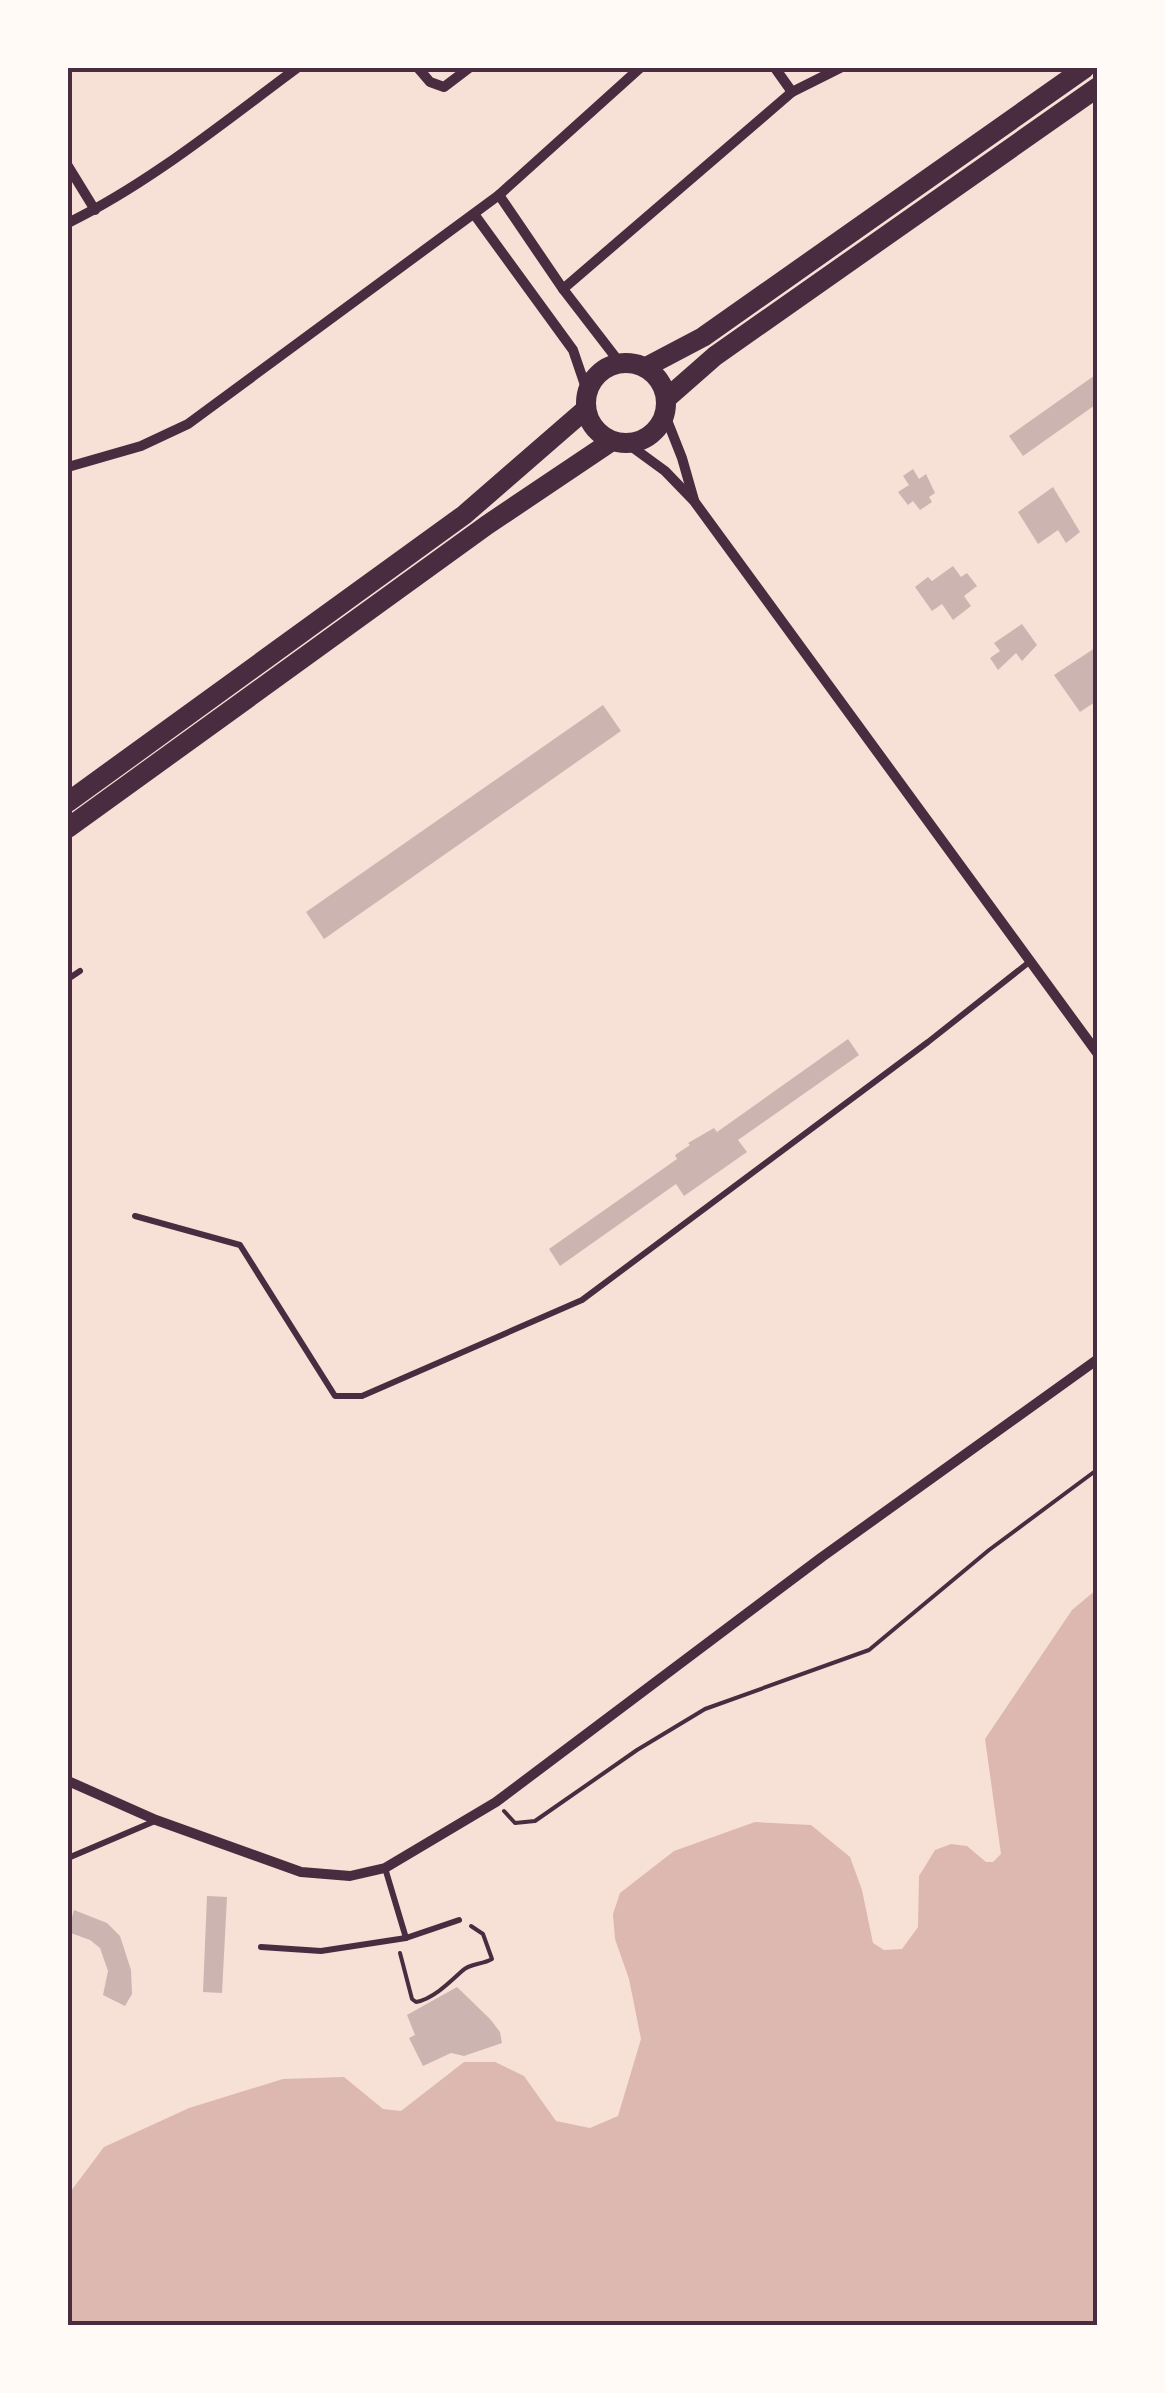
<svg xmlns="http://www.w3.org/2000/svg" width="1165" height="2393" font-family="'IBM Plex Serif',serif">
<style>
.water{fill:#dcb8b0}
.building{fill:#ccb4b1}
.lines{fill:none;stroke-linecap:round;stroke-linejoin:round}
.path{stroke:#4a2c40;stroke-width:4}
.service{stroke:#4a2c40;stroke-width:6}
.minor{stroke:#4a2c40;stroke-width:10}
.trunk{stroke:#4a2c40;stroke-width:20}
.neatline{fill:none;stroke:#4a2c40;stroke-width:4}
</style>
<rect width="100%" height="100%" fill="#f7e1d7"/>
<polygon class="water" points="1097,1589 1097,2325 68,2325 68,2195 104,2147 189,2108 283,2079 344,2077 383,2109 401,2111 464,2062 495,2062 524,2076 556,2121 590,2128 618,2116 641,2039 629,1979 615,1939 613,1914 620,1893 674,1851 755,1822 811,1825 850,1857 862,1890 873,1943 884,1950 902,1949 918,1927 919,1876 935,1850 951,1844 967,1846 986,1862 993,1862 1001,1854 985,1739 1072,1610"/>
<g class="building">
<polygon points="1098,373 1098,403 1023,456 1009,436"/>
<polygon points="913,469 919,479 926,474 935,493 929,497 932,502 920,510 913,501 908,505 898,492 909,485 903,476"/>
<polygon points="1053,487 1080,532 1066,543 1058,530 1038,544 1018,512"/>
<polygon points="953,566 961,577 967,573 977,586 964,596 971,606 953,620 942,604 932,611 915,587 928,577 932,581"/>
<polygon points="1022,624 1037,645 1022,661 1016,653 998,670 990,658 1000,651 994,643"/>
<polygon points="1098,646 1098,700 1080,712 1054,675"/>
<polygon points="603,705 621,731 324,939 306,912"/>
<polygon points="848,1039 859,1055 738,1140 747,1152 684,1196 676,1184 560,1266 549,1249 677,1159 675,1155 690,1145 688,1143 714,1128 717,1132"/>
<polygon points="207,1896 227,1897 222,1993 203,1992"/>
<polygon points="74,1910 107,1923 120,1936 131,1970 132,1994 125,2006 103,1995 108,1971 100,1948 90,1940 68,1932"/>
<polygon points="457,1987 490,2019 500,2032 502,2043 464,2056 451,2053 423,2066 409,2038 415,2035 407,2015"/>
</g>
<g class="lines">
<g class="path">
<polyline points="504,1811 515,1823 535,1821 637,1750 705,1709 869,1650 989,1550 1098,1469"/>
<path d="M400,1953L412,1999L416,2002C433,1999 450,1982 462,1971C470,1963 482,1965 492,1959L483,1934L471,1926"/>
</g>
<g class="service">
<polyline points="68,979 80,971"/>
<polyline points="135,1216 240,1245 335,1396 362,1396 582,1300 928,1042 1028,963"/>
<polyline points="68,1858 155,1821"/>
<polyline points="385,1868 406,1938 459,1920"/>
<polyline points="261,1947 321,1951 406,1938"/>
</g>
<g class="minor">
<polyline points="418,68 430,82 444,87 469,68"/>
<polyline points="792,92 840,68"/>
<polyline points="68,166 95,210"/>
<polyline points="499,195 563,289 620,363"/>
<polyline points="474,214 573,350 587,391"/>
<path d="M68,223C150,183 224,122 297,68"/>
<polyline points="563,289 792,92 775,68"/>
<polyline points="665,415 682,458 694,500"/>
<polyline points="628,444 665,471 694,501 1098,1054"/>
<polyline points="68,467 141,446 188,424 499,195 640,68"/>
<polyline points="68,1781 156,1820 301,1872 350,1876 385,1868 496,1802 822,1557 1098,1359"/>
</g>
<g class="trunk">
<circle cx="626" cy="403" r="40"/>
<polyline points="646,367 703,337 1085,68"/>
<polyline points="666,399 715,356 1098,87"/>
<polyline points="68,802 464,515 586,409"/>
<polyline points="68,828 487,525 612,441"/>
</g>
</g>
<rect width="1165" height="2393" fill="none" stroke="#fffaf5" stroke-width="140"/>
<rect x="70" y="70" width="1025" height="2253" class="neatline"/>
</svg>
